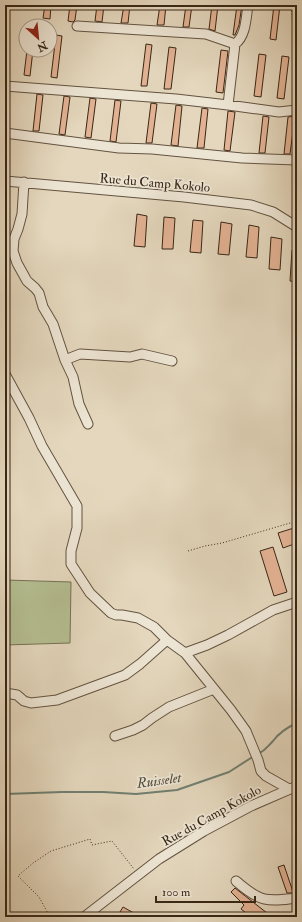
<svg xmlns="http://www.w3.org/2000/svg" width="302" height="922" viewBox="0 0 302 922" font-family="'IM FELL Double Pica',serif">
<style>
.green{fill:#b4be91;stroke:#767254}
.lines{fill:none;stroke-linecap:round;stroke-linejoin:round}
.stream{stroke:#707f71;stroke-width:2}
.building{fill:#e3b293;stroke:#382716}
.minor-casing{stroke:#635340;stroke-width:11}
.path{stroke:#382716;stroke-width:1;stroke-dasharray:1 2;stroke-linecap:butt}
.minor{stroke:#ede5d4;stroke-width:9}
.labels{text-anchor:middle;stroke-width:3.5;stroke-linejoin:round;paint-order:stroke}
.street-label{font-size:13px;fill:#382716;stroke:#ede5d4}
.water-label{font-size:14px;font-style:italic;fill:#4f4c3c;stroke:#ede5d4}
</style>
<rect width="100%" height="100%" fill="#e4d7bd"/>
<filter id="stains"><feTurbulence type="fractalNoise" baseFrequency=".005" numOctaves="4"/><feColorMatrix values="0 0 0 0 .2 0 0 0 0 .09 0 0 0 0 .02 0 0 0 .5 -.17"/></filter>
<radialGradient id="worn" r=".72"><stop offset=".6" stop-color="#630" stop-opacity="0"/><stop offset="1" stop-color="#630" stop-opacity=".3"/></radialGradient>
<!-- green -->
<path class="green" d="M5,580l66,2 -1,61 -65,2z"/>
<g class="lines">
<!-- stream -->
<path class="stream" d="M258,754c8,-4 9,-7 15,-13 6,-8 15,-14 24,-18
M5,794l57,-2h41l33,2 41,-4 52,-18 25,-16"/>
</g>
<!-- building -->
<path class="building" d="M45,5h6l-1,14 -7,-1z
M70,5h7l-2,15 -2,2 -5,-1z
M97,5h7l-2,17 -7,-1z
M124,5h6l-2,18h-7z
M160,5h6l-2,20h-7z
M186,5h6l-3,22h-6z
M212,5h6l-3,26 -6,-2z
M237,5h5l-3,20 -4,10h-2z
M274,5h6l-4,35 -6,-1z
M56,35l6,1 -5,42 -6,-1z
M146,44l6,1 -5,41h-6z
M169,47l7,1 -5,41h-7z
M27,50h6l-3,26 -6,-1z
M221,50l7,1 -5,42 -7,-1z
M259,54l7,1 -5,42 -7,-1z
M282,56l7,1 -5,42 -7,-1z
M37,94l6,1 -4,36h-6z
M64,96l6,1 -5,38 -6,-1z
M90,98l6,1 -5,39 -6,-1z
M115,100l6,1 -5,41 -6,-1z
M151,103l6,1 -5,39h-6z
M176,105l6,1 -4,40 -7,-1z
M202,108l6,1 -4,39h-7z
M228,111l7,1 -5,39 -6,-1z
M263,116l6,1 -4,36h-6z
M295,116l-5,38h-6l4,-37z
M137,214l10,2 -2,31 -11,-1z
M164,217l11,1 -2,31h-11z
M193,220l10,1 -2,32 -11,-1z
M221,222l11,2 -3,31 -11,-1z
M249,225l10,2 -2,31 -11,-1z
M271,237l11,2 -2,31 -11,-1z
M292,250h5v32l-7,-1z
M297,527v16l-14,5 -5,-15z
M273,547l14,45 -13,4 -14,-45z
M284,865l9,27 -1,1h-5l-9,-26z
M235,888l32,25 -2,4h-14l-10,-8 3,-4 -13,-13z
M123,907l18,10h-24z"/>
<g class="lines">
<!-- minor casing -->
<g class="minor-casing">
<path id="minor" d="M77,26l129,8 29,10
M5,86l171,13 52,6 51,7 18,-2
M228,105l7,-61c11,-8 11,-26 13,-39
M5,133l114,15 33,1 90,9 55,2
M5,181l179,16 67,8 22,7 24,15
M24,182l-2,32 -4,15 -4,10 -1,12 4,12 10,18 8,7 4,5 4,14 10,17 12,36 8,17 6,27 9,20
M65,360l15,-6 50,3 12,-3 30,7
M5,374l24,44 13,28 35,60v22l-6,23v13l19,29 21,20 5,2h6l16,3 16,9 13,13 18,13 46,57 15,21 12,29 3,11 5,5 23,13
M185,653l22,-8 21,-10 45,-25 24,-8
M5,693l12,2 7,6 7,2 26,-3 68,-25 15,-11 27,-24
M115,736l18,-6 10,-5 9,-7 17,-11 45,-18
M236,881c24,21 30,21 61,17
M84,917l75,-58 45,-28 47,-25 46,-20"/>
</g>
<!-- path -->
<path class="path" d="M291,5l2,21 4,20
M296,103l1,-14
M188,551l17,-5 17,-3 75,-22
M50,917l-11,-20 -21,-21 15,-13 18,-12 39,-12 2,6 20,-4 22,28"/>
<!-- minor -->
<use href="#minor" class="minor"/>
</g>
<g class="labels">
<!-- street labels -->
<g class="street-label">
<text transform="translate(155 182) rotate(5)" y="5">Rue du Camp Kokolo</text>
<text transform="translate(211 815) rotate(-29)" y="5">Rue du Camp Kokolo</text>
</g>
<!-- water labels -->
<g class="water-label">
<text transform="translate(159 780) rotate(-8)" y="5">Ruisselet</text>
</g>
</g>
<!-- margin -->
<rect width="302" height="922" fill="none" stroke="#e4d7bd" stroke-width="20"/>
<rect x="6" y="6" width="290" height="910" fill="none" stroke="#382716" stroke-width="2"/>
<rect x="10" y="10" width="282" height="902" fill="none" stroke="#382716"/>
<!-- north arrow -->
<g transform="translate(38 38) rotate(153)"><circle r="19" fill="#ede5d4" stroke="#a59988"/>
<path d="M0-3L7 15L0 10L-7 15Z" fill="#8f2418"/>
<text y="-6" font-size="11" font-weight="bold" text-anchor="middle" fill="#382716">N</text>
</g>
<!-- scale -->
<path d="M156 896v6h99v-6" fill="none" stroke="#382716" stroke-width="2"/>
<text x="162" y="896" font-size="12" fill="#382716" stroke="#ede5d4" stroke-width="3" paint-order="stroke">100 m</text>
<rect width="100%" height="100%" filter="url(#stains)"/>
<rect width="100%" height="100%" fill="url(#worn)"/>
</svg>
